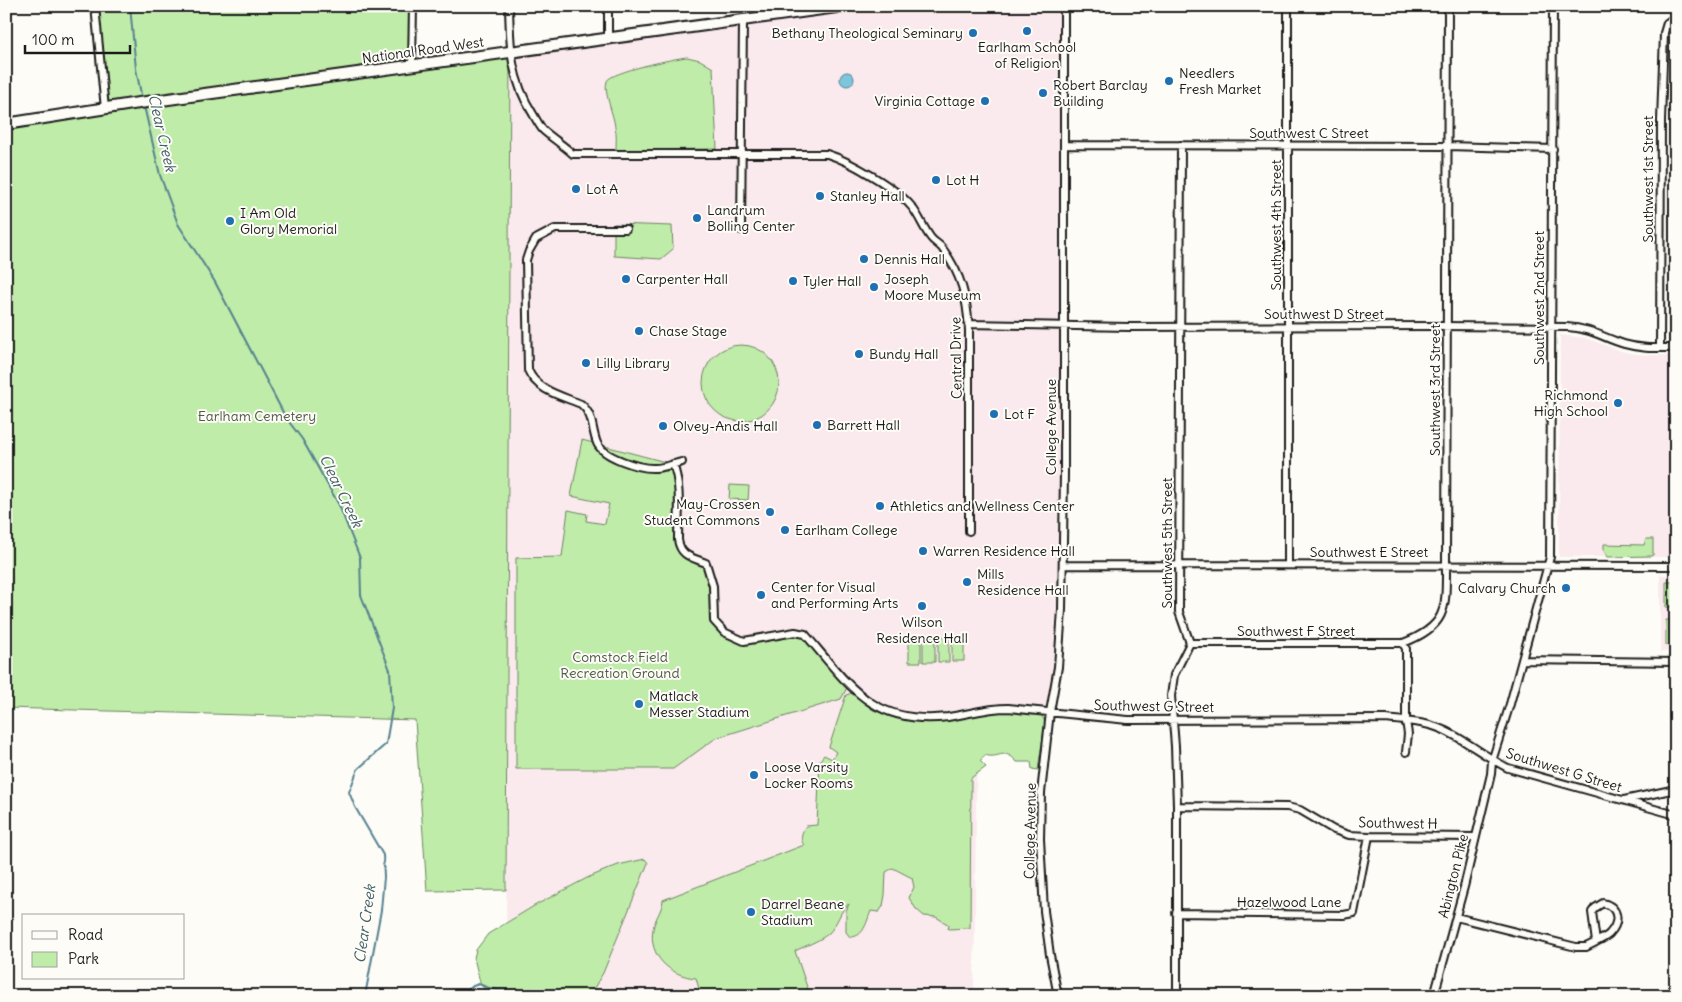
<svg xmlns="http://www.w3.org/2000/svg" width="1682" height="1002" viewBox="0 0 1682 1002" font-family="Delius,sans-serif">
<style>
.built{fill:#fae9ed}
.green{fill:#bfeca9;stroke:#6e8462}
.water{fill:#7cc5dc;stroke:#56818f}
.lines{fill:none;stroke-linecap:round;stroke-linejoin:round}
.stream{stroke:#56818f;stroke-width:2}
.minor-casing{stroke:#1c1c1c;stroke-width:10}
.primary-casing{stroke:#1c1c1c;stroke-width:14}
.minor{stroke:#fdfcf7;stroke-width:6}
.primary{stroke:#fdfcf7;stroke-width:10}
.poi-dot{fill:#1f6fb2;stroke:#fdfcf7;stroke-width:2}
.labels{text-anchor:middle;stroke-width:4;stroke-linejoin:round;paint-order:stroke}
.poi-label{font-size:14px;fill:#1c1c1c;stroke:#fdfcf7;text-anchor:start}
.street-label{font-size:14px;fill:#1c1c1c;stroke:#fdfcf7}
.park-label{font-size:14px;fill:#4d5a46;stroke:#fdfcf7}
.water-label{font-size:15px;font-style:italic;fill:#426069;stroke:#fdfcf7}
</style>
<rect width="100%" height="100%" fill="#fdfcf7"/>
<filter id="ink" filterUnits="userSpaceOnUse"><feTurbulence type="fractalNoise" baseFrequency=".02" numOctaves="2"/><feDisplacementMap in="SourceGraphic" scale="10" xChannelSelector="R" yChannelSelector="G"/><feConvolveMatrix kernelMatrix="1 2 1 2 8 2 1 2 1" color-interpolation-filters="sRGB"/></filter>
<g filter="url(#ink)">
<!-- built -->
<path class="built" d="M844,6h220l-2,604 -12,102 -73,-2 -3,286h-468l4,-945z
M1560,335l25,3 39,14 11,2 41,2v201h-117z
M1660,575h16v77h-16z"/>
<!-- green -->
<path class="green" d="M95,6h318l-1,59 98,-14 -4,839 -79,1 -12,-171 -409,-12v-584l98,-15z
M687,57l13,3 13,8 4,81 -101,1c0,-8 1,-16 -1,-23 -1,-12 -12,-35 -8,-46 3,-9 69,-23 80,-24z
M614,224l58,2 1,23 -12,10 -47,-3z
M703 383a38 38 0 1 1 76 0a38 38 0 1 1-76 0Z
M582,440l91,24 4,10 2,73 27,16 7,23 1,35 10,11 20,9 27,-5 34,-2 44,50 -8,15 -125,39 -43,31h-157v-211l46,-1 6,-47 19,4 -1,7 19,3 4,-20 -38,-8z
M730,485l19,1 -1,14 -19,-1z
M1646,539h7v16l-2,1 -43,1 -4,-6v-7l40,1z
M1666,582h10v25h-10z
M1666,620h10v25h-10z
M921,636v26h-12v-25z
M923,636h12v26h-12z
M949,636v26h-11v-25z
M952,636h12v25h-12z
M852,693l21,17 33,10h40l38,-8h27l25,2 6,2 3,6 -7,48 -6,-1 -1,-7h-14c-14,-16 -17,-2 -32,-7l-5,6 6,6 -15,11 -1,150 -22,1 1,-4 -13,-8 -12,-1 -8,-7 -7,-11 5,-11 -2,-9 -19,-10 -7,4 -1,23 -2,11 -4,6 -8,-1c-5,12 -7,26 -21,26l-4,-5v-21l3,-7c-8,4 -12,22 -21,30 -9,7 -23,12 -33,17l14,42 -6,3h-102l-5,-18c-26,-2 -48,-22 -43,-49 2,-11 9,-18 10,-29l141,-55c-5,-7 -2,-13 2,-19l11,-1 3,-65 4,-5 8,4 4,-7 -7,-5 17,-52z
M645,859l3,4 -45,110 -9,15 -9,8h-97l-8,-14 -6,-24 2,-8 12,-16 46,-28 53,-28 31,-13z"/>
<!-- water -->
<path class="water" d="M840 79a7 7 0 1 1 14 0a7 7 0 1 1-14 0Z"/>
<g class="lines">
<!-- stream -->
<path class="stream" d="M130,6l6,63 6,30
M144,106l16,69 18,49 37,58 71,136 16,21 37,66 21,53 1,37 29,75 2,38 -6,36 -28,25 -9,23 6,15 28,48 1,22 -3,33 -16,86
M467,991l6,-5 6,-2c18,9 35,8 54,5"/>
<!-- minor casing -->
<g class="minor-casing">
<path id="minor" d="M95,6l10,103
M509,6c1,40 1,72 24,108 3,5 6,11 10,16 9,8 20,15 30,24h254c23,7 69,34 84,52 8,9 12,22 20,32 3,4 8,6 11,10 20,27 25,50 27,82v201
M608,39v-33
M412,65l1,-59
M1064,145l384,1 105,3
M626,229h-71l-19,10 -7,12 -3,9 2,110c9,21 34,26 53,34 13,11 10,24 16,39 6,14 43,26 58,25 9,0 18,-4 27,-6
M741,230l2,-209
M968,324l161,3 311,-1 127,1c23,1 37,11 57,17 17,5 34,4 52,4
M1660,348l1,-227 3,-88 3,-10 9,-7
M673,464c9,23 5,51 5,76 3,17 14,17 28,23l7,23 1,35 10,11 20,9 51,-9 10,2c44,51 67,92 143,83 20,-3 39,-9 60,-9l120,12 258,-1c15,2 32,2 47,7 26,8 50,30 75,42l168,47
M1288,564v-558
M1063,565l613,1
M1190,643h213c45,-17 43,-35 43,-78l2,-559
M1403,643l3,6v72l2,13 -2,18
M1522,660l154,2
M1624,800l52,-11
M1177,806l110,1 13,3 34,20 15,5 20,1 106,1
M1603,903c16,4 17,19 7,30 -3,4 -9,6 -14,9l-4,-30 3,-4z
M1176,913l168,2 10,-2 15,-77
M1456,917l120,30h10l10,-5
M1058,996l-8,-41 -6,-44 -4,-72 1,-46 9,-81 8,-45 4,-57 2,-136v-468
M1177,996v-190l-2,-60 -4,-50 3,-21 16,-32 -11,-31 2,-467
M1434,996l30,-109 27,-113 1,-13 18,-57 40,-147 3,-551"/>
</g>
<!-- primary casing -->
<g class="primary-casing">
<path id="primary" d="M6,124l126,-20 712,-98"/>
</g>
<!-- minor -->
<use href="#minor" class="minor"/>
<!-- primary -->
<use href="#primary" class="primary"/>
</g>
</g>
<!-- markers -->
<g class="poi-dot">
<circle cx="1027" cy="31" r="5"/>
<circle cx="973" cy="33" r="5"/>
<circle cx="1169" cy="81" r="5"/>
<circle cx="1043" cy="93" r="5"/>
<circle cx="985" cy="101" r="5"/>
<circle cx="936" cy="180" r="5"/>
<circle cx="576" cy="189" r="5"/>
<circle cx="820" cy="196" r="5"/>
<circle cx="697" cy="218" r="5"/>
<circle cx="230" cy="221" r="5"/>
<circle cx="864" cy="259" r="5"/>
<circle cx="626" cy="279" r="5"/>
<circle cx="793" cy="281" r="5"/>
<circle cx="874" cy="287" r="5"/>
<circle cx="639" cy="331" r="5"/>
<circle cx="859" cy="354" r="5"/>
<circle cx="586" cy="363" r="5"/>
<circle cx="1618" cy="403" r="5"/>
<circle cx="994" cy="414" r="5"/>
<circle cx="817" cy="425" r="5"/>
<circle cx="663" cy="426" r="5"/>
<circle cx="880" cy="506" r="5"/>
<circle cx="770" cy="512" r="5"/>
<circle cx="785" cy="530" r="5"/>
<circle cx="923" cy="551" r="5"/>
<circle cx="967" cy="582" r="5"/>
<circle cx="1566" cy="588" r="5"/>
<circle cx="761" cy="595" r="5"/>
<circle cx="922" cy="606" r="5"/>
<circle cx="639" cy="704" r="5"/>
<circle cx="754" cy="775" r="5"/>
<circle cx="751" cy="912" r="5"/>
</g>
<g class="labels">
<!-- poi labels -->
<g class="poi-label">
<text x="963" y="38" text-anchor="end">Bethany Theological Seminary</text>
<text x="1027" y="52" text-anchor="middle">Earlham School<tspan x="1027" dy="16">of Religion</tspan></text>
<text x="1179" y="78">Needlers<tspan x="1179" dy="16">Fresh Market</tspan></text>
<text x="1053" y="90">Robert Barclay<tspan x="1053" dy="16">Building</tspan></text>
<text x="975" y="106" text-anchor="end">Virginia Cottage</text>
<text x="946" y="185">Lot H</text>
<text x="586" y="194">Lot A</text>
<text x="830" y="201">Stanley Hall</text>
<text x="707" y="215">Landrum<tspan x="707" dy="16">Bolling Center</tspan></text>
<text x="240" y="218">I Am Old<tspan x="240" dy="16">Glory Memorial</tspan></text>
<text x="874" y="264">Dennis Hall</text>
<text x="636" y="284">Carpenter Hall</text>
<text x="884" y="284">Joseph<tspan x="884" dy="16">Moore Museum</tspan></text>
<text x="803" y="286">Tyler Hall</text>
<text x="649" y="336">Chase Stage</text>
<text x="869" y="359">Bundy Hall</text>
<text x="596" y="368">Lilly Library</text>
<text x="1608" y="400" text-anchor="end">Richmond<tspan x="1608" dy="16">High School</tspan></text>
<text x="1004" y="419">Lot F</text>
<text x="827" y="430">Barrett Hall</text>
<text x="673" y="431">Olvey-Andis Hall</text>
<text x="760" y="509" text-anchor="end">May-Crossen<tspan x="760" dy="16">Student Commons</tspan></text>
<text x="890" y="511">Athletics and Wellness Center</text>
<text x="795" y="535">Earlham College</text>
<text x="933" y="556">Warren Residence Hall</text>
<text x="977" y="579">Mills<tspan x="977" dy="16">Residence Hall</tspan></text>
<text x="771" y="592">Center for Visual<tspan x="771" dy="16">and Performing Arts</tspan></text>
<text x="1556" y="593" text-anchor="end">Calvary Church</text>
<text x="922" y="627" text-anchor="middle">Wilson<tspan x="922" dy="16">Residence Hall</tspan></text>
<text x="649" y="701">Matlack<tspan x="649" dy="16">Messer Stadium</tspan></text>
<text x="764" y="772">Loose Varsity<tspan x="764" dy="16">Locker Rooms</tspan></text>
<text x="761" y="909">Darrel Beane<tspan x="761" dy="16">Stadium</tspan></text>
</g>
<!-- street labels -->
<g class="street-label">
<text transform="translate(423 50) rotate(-8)" y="5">National Road West</text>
<text x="1309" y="138">Southwest C Street</text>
<text transform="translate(1648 179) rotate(-90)" y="5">Southwest 1st Street</text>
<text transform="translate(1276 225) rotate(-90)" y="5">Southwest 4th Street</text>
<text transform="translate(1539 298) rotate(-90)" y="5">Southwest 2nd Street</text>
<text x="1324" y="319">Southwest D Street</text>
<text transform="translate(956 358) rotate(-91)" y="5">Central Drive</text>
<text transform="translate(1435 390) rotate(-90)" y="5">Southwest 3rd Street</text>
<text transform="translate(1051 427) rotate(-90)" y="5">College Avenue</text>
<text transform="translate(1167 543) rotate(-90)" y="5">Southwest 5th Street</text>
<text x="1369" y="557">Southwest E Street</text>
<text x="1296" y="636">Southwest F Street</text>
<text transform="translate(1154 706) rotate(1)" y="5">Southwest G Street</text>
<text transform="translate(1564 770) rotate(17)" y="5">Southwest G Street</text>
<text transform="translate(1398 823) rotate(1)" y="5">Southwest H</text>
<text transform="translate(1030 831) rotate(-89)" y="5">College Avenue</text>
<text transform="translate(1453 876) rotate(-76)" y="5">Abington Pike</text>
<text x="1289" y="907">Hazelwood Lane</text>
</g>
<!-- park labels -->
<g class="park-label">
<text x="257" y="421">Earlham Cemetery</text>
<text x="620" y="662">Comstock Field<tspan x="620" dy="16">Recreation Ground</tspan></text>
</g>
<!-- water labels -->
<g class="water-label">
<text transform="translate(162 133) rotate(77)" y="5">Clear Creek</text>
<text transform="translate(341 491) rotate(64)" y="5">Clear Creek</text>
<text transform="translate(365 924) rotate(-82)" y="5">Clear Creek</text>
</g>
</g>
<!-- margin -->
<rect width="1682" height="1002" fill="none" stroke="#fdfcf7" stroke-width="25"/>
<rect x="12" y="12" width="1657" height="977" fill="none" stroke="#1c1c1c" stroke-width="2" filter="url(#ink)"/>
<!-- legend -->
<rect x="22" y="914" width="162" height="65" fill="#fdfcf7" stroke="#a3a29f"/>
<rect x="32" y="931" width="25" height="8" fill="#fdfcf7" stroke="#a3a29f"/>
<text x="68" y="940" font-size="15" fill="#1c1c1c">Road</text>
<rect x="32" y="952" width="25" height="15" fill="#bfeca9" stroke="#a3a29f"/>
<text x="68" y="964" font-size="15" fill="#1c1c1c">Park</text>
<!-- scale -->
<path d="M25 45v8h105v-8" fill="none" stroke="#1c1c1c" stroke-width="2.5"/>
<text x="32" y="45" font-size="15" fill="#1c1c1c" stroke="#fdfcf7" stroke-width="4" paint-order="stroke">100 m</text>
</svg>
